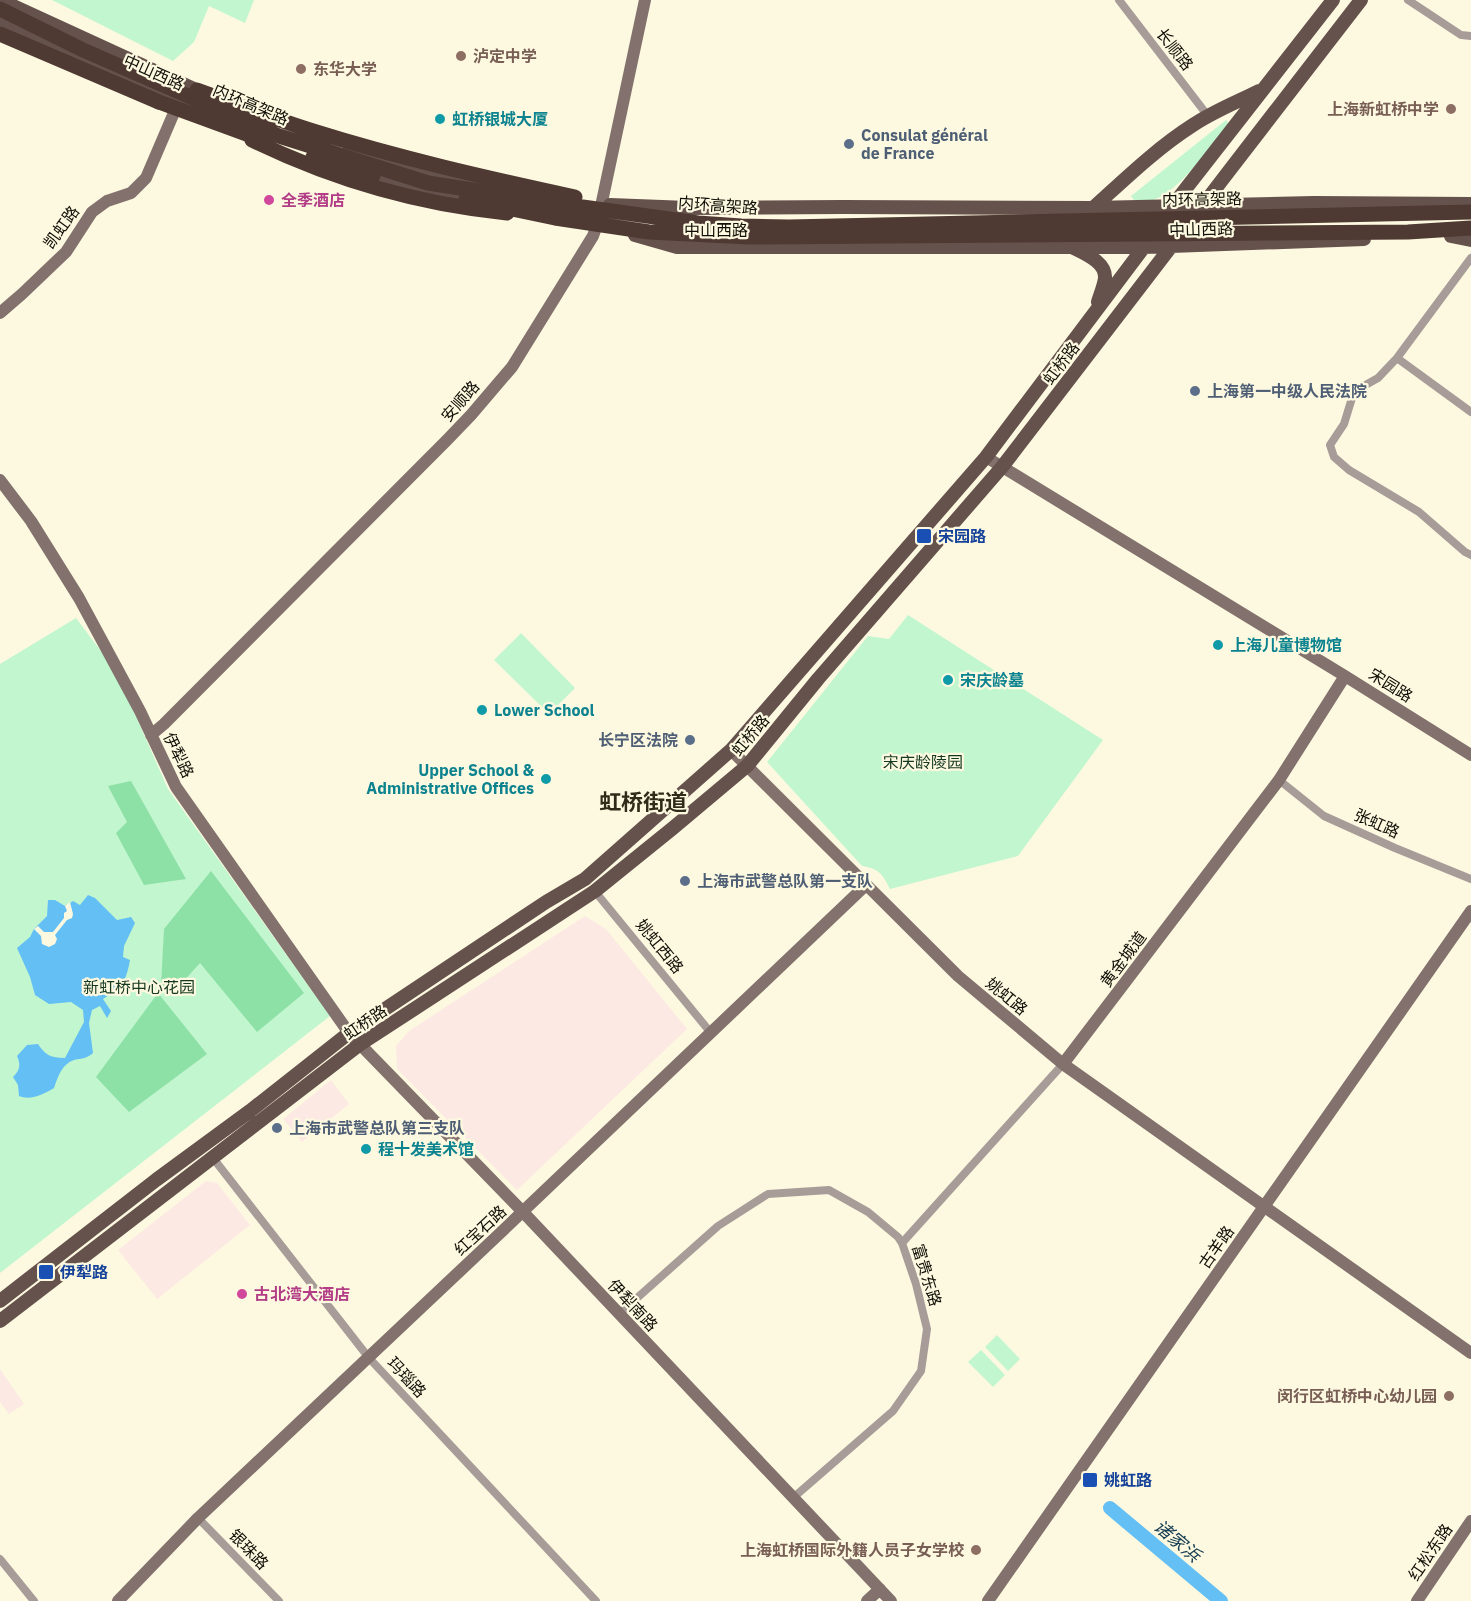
<svg xmlns="http://www.w3.org/2000/svg" width="1471" height="1601" viewBox="0 0 1471 1601" font-family="'IBM Plex Sans','Noto Sans SC',sans-serif">
<style>
.commercial{fill:#fde9e3}
.green{fill:#c2f6cf}
.forest{fill:#8de0a6}
.water{fill:#64bff4}
.pier{fill:#fdf9e0}
.lines{fill:none;stroke-linecap:round;stroke-linejoin:round}
.river{stroke:#64bff4;stroke-width:14}
.street{stroke:#a89c99;stroke-width:8}
.secondary{stroke:#82716c;stroke-width:12}
.primary{stroke:#66524d;stroke-width:14}
.highway{stroke:#4f3933;stroke-width:15}
.highway-bridge{stroke:#4f3933;stroke-width:15}
.education-dot{fill:#8d6e63;stroke:#fdf9e0;stroke-width:2}
.culture-dot{fill:#0f9aa8;stroke:#fdf9e0;stroke-width:2}
.service-dot{fill:#5c6f8a;stroke:#fdf9e0;stroke-width:2}
.hotel-dot{fill:#d1479c;stroke:#fdf9e0;stroke-width:2}
.transit-dot{fill:#1a4fb4;stroke:#fdf9e0;stroke-width:2}
.labels{text-anchor:middle;stroke-width:4.5;stroke-linejoin:round;paint-order:stroke}
.street-label{font-size:16px;fill:#100e06;stroke:#fdf9e0}
.education-label{font-size:16px;font-weight:bold;fill:#785e54;stroke:#fdf9e0;text-anchor:end}
.culture-label{font-size:16px;font-weight:bold;fill:#0d838f;stroke:#fdf9e0;text-anchor:start}
.service-label{font-size:16px;font-weight:bold;fill:#4e5e75;stroke:#fdf9e0;text-anchor:start}
.hotel-label{font-size:16px;font-weight:bold;fill:#b23c85;stroke:#fdf9e0;text-anchor:start}
.transit-label{font-size:16px;font-weight:bold;fill:#164399;stroke:#fdf9e0;text-anchor:start}
.park-label{font-size:16px;fill:#153821;stroke:#fdf9e0}
.water-label{font-size:18px;font-style:italic;fill:#153d52;stroke:#fdf9e0}
.district-label{font-size:22px;font-weight:bold;fill:#2f2b18;stroke:#fdf9e0}
</style>
<rect width="100%" height="100%" fill="#fdf9e0"/>
<!-- commercial -->
<path class="commercial" d="M585,916l21,13 81,100 -170,161 -120,-121 -1,-23 13,-15z
M331,1080l18,24 -47,38 -19,-23z
M206,1181l11,2 33,42 -93,74 -39,-49z
M0,1369l24,35 -15,10 -9,-12z"/>
<!-- green -->
<path class="green" d="M52,0h202l-9,23 -36,-17 -15,36 -21,19z
M1226,120l3,4c-19,23 -49,67 -76,76 -6,2 -13,0 -19,0l-3,-4z
M908,615l195,125 -85,116 -128,33c-8,-16 -11,-20 -28,-23l-95,-104 101,-126 21,3z
M76,618l40,53 52,118 162,227 -330,257v-609z
M521,633l54,55 -26,26 -55,-54z
M997,1335l23,24 -12,12 -23,-24z
M981,1350l24,25 -12,12 -25,-25z"/>
<!-- forest -->
<path class="forest" d="M131,781l55,98 -42,6 -28,-52 11,-11 -19,-36z
M211,871l93,122 -47,39 -57,-69 -28,31 -11,-8 3,-57z
M158,993l49,61 -78,58 -33,-35z"/>
<!-- water -->
<path class="water" d="M88,895l7,3 22,22 14,-3 4,6 -11,23 -1,11 7,3c-4,22 -8,27 -27,39l8,12 -4,7 -7,-12 -8,4 -3,13 4,30c-7,6 -10,5 -19,7 -12,4 -16,16 -20,28 -10,6 -23,13 -35,8l-1,-11 -5,-8c7,-7 8,-12 4,-21l10,-11 11,-1c7,11 13,14 27,14l19,-36 -1,-12 -12,-8 -22,2 -14,-9 -5,-18 -13,-29 13,-11 4,-8 13,-13 1,-16h7l10,6 8,-5 7,4z"/>
<!-- pier -->
<path class="pier" d="M70,902l3,12 -1,4 -5,2 -12,15 2,4 -2,5 -6,3 -7,-3 -1,-8 -7,-7 4,-3 6,6h9l11,-14v-5l3,-2 -2,-5z"/>
<g class="lines">
<!-- river -->
<path class="river" d="M1110,1508l111,93"/>
<!-- street -->
<path class="street" d="M1119,0l89,116
M1408,0l53,35 10,1
M1471,258l-74,100 -19,20 -16,9 -10,11 -8,26 -14,21 4,12 15,13 70,42 46,40 6,3
M1397,358l74,54
M1279,780l45,36 71,32 76,31
M593,889l118,144
M213,1158l156,200 227,243
M902,1243l161,-179
M619,1314l99,-88 50,-32 61,-4 39,22 30,25 4,6 14,41 11,45 -6,42 -28,40 -99,86
M198,1518l81,83
M0,1559l34,42"/>
<!-- secondary -->
<path class="secondary" d="M0,313l22,-19 44,-42 26,-40 15,-11 24,-8 15,-15 33,-77
M986,457l359,219 126,79
M0,480l31,41 48,77 61,113 36,76 173,246 174,179 368,389
M151,735l13,-11 283,-284 24,-25 41,-48 81,-131 4,-11 48,-225
M731,750l227,226 105,88 408,289
M1063,1064l216,-284 66,-104
M118,1601l80,-83 298,-281 370,-352
M867,1601l13,-12
M988,1601l483,-690
M1417,1601l54,-80"/>
<!-- primary -->
<path class="primary" d="M0,0l205,94
M0,19l191,88
M349,151l87,23 48,10
M363,173l112,29
M610,205l78,3 155,-1 250,1 221,-5 157,1
M1093,208c32,-29 64,-60 100,-83 21,-14 44,-23 66,-34
M635,235l42,12h467l220,-8
M1451,236l20,4
M1074,248c11,6 32,14 31,30 -1,8 -5,17 -7,24
M0,1301l156,-121 94,-69 99,-78 197,-131 39,-23 146,-129 255,-293 158,-210 29,-42 160,-205
M0,1321l359,-276 236,-154 78,-63 74,-62 71,-87 184,-212 227,-296 132,-171"/>
<!-- highway -->
<path class="highway" d="M0,34l159,68
M252,140c82,40 164,64 255,73"/>
<!-- highway-bridge -->
<path class="highway-bridge" d="M0,9l83,41 196,86 149,47 140,22 130,18 43,3 48,1 682,-15
M197,90c39,14 77,29 116,41 86,27 174,47 262,66
M159,102l109,40
M313,157l60,19
M466,199l89,19 94,14 100,5 659,-5 63,-4"/>
</g>
<!-- markers -->
<g class="education-dot">
<circle cx="461" cy="56" r="6"/>
<circle cx="301" cy="69" r="6"/>
<circle cx="1451" cy="109" r="6"/>
<circle cx="1449" cy="1396" r="6"/>
<circle cx="976" cy="1550" r="6"/>
</g>
<g class="culture-dot">
<circle cx="440" cy="119" r="6"/>
<circle cx="1218" cy="645" r="6"/>
<circle cx="948" cy="680" r="6"/>
<circle cx="482" cy="710" r="6"/>
<circle cx="546" cy="779" r="6"/>
<circle cx="366" cy="1149" r="6"/>
</g>
<g class="service-dot">
<circle cx="849" cy="144" r="6"/>
<circle cx="1195" cy="391" r="6"/>
<circle cx="690" cy="740" r="6"/>
<circle cx="685" cy="881" r="6"/>
<circle cx="277" cy="1128" r="6"/>
</g>
<g class="hotel-dot">
<circle cx="269" cy="200" r="6"/>
<circle cx="242" cy="1294" r="6"/>
</g>
<g class="transit-dot">
<rect x="916" y="528" width="16" height="16" rx="3"/>
<rect x="38" y="1264" width="16" height="16" rx="3"/>
<rect x="1082" y="1472" width="16" height="16" rx="3"/>
</g>
<g class="labels">
<!-- street labels -->
<g class="street-label">
<text transform="translate(1175 49) rotate(52)" y="6">长顺路</text>
<text transform="translate(154 72) rotate(24)" y="6">中山西路</text>
<text transform="translate(251 104) rotate(23)" y="6">内环高架路</text>
<text transform="translate(1202 199) rotate(-1)" y="6">内环高架路</text>
<text transform="translate(718 205) rotate(4)" y="6">内环高架路</text>
<text transform="translate(61 227) rotate(-54)" y="6">凯虹路</text>
<text transform="translate(1201 229) rotate(-2)" y="6">中山西路</text>
<text x="716" y="236">中山西路</text>
<text transform="translate(1061 363) rotate(-53)" y="6">虹桥路</text>
<text transform="translate(460 401) rotate(-49)" y="6">安顺路</text>
<text transform="translate(1391 685) rotate(32)" y="6">宋园路</text>
<text transform="translate(750 735) rotate(-50)" y="6">虹桥路</text>
<text transform="translate(179 755) rotate(64)" y="6">伊犁路</text>
<text transform="translate(1377 823) rotate(24)" y="6">张虹路</text>
<text transform="translate(660 946) rotate(51)" y="6">姚虹西路</text>
<text transform="translate(1123 959) rotate(-53)" y="6">黄金城道</text>
<text transform="translate(1007 996) rotate(40)" y="6">姚虹路</text>
<text transform="translate(365 1022) rotate(-34)" y="6">虹桥路</text>
<text transform="translate(480 1230) rotate(-43)" y="6">红宝石路</text>
<text transform="translate(1216 1247) rotate(-55)" y="6">古羊路</text>
<text transform="translate(927 1275) rotate(73)" y="6">富贵东路</text>
<text transform="translate(633 1305) rotate(47)" y="6">伊犁南路</text>
<text transform="translate(407 1377) rotate(47)" y="6">玛瑙路</text>
<text transform="translate(249 1549) rotate(46)" y="6">银珠路</text>
<text transform="translate(1430 1552) rotate(-56)" y="6">红松东路</text>
</g>
<!-- education labels -->
<g class="education-label">
<text x="473" y="62" text-anchor="start">泸定中学</text>
<text x="313" y="75" text-anchor="start">东华大学</text>
<text x="1439" y="115">上海新虹桥中学</text>
<text x="1437" y="1402">闵行区虹桥中心幼儿园</text>
<text x="964" y="1556">上海虹桥国际外籍人员子女学校</text>
</g>
<!-- culture labels -->
<g class="culture-label">
<text x="452" y="125">虹桥银城大厦</text>
<text x="1230" y="651">上海儿童博物馆</text>
<text x="960" y="686">宋庆龄墓</text>
<text x="494" y="716">Lower School</text>
<text x="534" y="776" text-anchor="end">Upper School &amp;<tspan x="534" dy="18">Administrative Offices</tspan></text>
<text x="378" y="1155">程十发美术馆</text>
</g>
<!-- service labels -->
<g class="service-label">
<text x="861" y="141">Consulat général<tspan x="861" dy="18">de France</tspan></text>
<text x="1207" y="397">上海第一中级人民法院</text>
<text x="678" y="746" text-anchor="end">长宁区法院</text>
<text x="697" y="887">上海市武警总队第一支队</text>
<text x="289" y="1134">上海市武警总队第三支队</text>
</g>
<!-- hotel labels -->
<g class="hotel-label">
<text x="281" y="206">全季酒店</text>
<text x="254" y="1300">古北湾大酒店</text>
</g>
<!-- transit labels -->
<g class="transit-label">
<text x="938" y="542">宋园路</text>
<text x="60" y="1278">伊犁路</text>
<text x="1104" y="1486">姚虹路</text>
</g>
<!-- park labels -->
<g class="park-label">
<text x="923" y="768">宋庆龄陵园</text>
<text x="139" y="993">新虹桥中心花园</text>
</g>
<!-- water labels -->
<g class="water-label">
<text transform="translate(1177 1541) rotate(40)" y="6">诸家浜</text>
</g>
<!-- district labels -->
<g class="district-label">
<text x="643" y="810">虹桥街道</text>
</g>
</g>
</svg>
